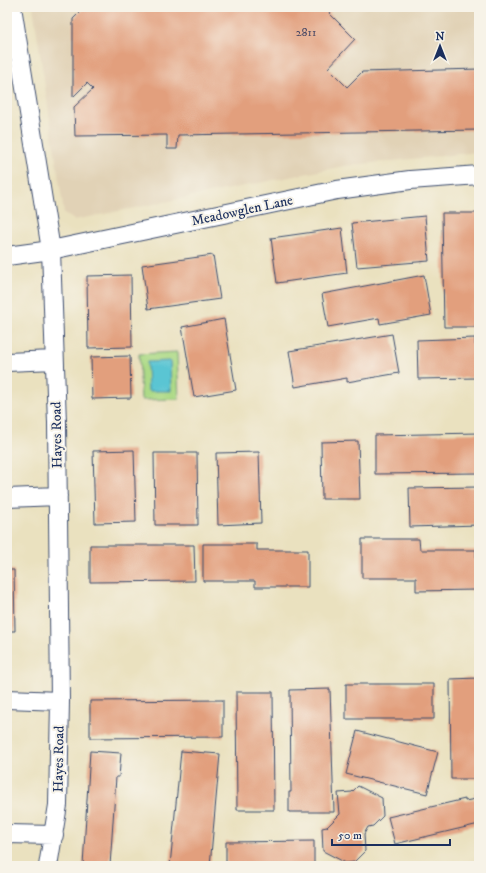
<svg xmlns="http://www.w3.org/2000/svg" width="486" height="873" viewBox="0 0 486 873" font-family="'IM FELL DW Pica',serif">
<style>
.built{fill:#e1d2b6}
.green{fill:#adda87;stroke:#648472}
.water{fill:#5ac5d3;stroke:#3a7a98}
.building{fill:#e29f7d}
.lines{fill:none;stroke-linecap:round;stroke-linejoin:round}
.minor-casing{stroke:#3a4a6d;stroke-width:20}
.minor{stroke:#fff;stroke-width:18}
.labels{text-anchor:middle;stroke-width:4;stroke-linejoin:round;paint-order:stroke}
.number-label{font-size:12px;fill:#4d4b66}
.street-label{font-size:14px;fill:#1b2f5e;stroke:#f7f3e8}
</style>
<rect width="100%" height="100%" fill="#f7f3e8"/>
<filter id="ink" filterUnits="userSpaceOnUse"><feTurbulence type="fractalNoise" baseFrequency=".025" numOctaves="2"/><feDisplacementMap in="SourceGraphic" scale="8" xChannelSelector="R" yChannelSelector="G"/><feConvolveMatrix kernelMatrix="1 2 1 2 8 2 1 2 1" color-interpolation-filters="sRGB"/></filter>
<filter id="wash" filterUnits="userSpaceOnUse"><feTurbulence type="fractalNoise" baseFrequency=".012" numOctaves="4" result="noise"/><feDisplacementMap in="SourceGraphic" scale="16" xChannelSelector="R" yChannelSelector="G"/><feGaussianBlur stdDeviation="0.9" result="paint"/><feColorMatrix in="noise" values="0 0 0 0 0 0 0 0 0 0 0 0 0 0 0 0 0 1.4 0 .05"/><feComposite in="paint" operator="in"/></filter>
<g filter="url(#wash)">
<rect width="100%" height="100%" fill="#eae1bf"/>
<!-- built -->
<path class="built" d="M33,7h446v145l-135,14 -270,54 -10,-7z"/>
<!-- green -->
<path class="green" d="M177,352l2,47 -38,1 -2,-46z"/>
<!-- water -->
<path class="water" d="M170,361l1,30h-23l-1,-29z"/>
<g id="blocks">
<!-- building -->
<path class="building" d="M85,7h249l-5,6 26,26 -27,29 19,19 15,-15 117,-3v61l-301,5 -1,14h-10v-14l-92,1 -1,-29 19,-18 -6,-6 -14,14v-78z
M442,213h37v114h-35z
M425,216l4,45 -72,6 -5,-44z
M342,228l5,45 -70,10 -6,-45z
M213,255l7,44 -72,10 -6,-44z
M131,275l1,72 -44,1 -1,-72z
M424,275l7,40 -51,9 -1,-6 -51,9 -6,-33z
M224,319l12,71 -42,7 -12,-70z
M392,334l7,39 -52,9v-4l-52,9 -6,-36z
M475,338v7h4v22h-3v11l-58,1 -1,-39z
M130,356l1,42 -39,1 -1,-42z
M479,433v40l-104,1v-39z
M358,441l2,58h-38l-1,-57z
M134,450l2,72 -41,1 -2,-72z
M259,452l2,71 -43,2 -2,-72z
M154,453h43l1,72h-43z
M479,487v38l-69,2 -1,-39z
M362,539h57l1,11h56v40l-60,1v-13h-54z
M203,544h54v6h51v37h-53v-6h-52z
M90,545h104l1,36 -105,1z
M7,570h7l1,61h-8z
M479,678v101h-28l-1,-100z
M346,684h88v35h-88z
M330,689l4,123h-45v-20h2l-1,-102z
M236,692h37l1,118h-37z
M223,700v37l-133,1v-37z
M357,731l81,21 -11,42 -81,-20z
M90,751l31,2 -2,24h-3l-6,89 -27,-1z
M181,751l39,3 -10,112h-40z
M358,786l24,12 1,18 -10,10 -5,1 -4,7 1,17 -11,11 -8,1 -23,-12 -1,-23 5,-1 13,-13 -2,-21 14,-1z
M479,792v32l-84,20 -7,-27 77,-18v2l11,-2 -2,-6z
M314,841v25h-88v-24z"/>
</g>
</g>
<g filter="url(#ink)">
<use href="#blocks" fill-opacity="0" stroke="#3a4a6d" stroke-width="1"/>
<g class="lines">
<!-- minor casing -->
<g class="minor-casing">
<path id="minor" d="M12,7l39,243 6,173 3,278 -2,104 -10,61
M7,256l44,-6 286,-60 73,-10 69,-5
M7,362l47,-2
M7,498l51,-2
M7,699l53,2
M7,834l47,1"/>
</g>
<!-- minor -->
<use href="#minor" class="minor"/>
</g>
</g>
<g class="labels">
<!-- number labels -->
<g class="number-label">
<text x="306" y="36">2811</text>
</g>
<!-- street labels -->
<g class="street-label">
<text transform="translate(242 210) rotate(-12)" y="5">Meadowglen Lane</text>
<text transform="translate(56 435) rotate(-91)" y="5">Hayes Road</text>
<text transform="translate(58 759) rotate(-89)" y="5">Hayes Road</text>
</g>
</g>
<!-- margin -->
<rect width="486" height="873" fill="none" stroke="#f7f3e8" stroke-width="24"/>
<!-- north arrow -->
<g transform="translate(440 46)" stroke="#f7f3e8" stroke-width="3" paint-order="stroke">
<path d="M0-3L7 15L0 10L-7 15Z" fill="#1b2f5e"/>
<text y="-6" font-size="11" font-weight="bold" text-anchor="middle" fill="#1b2f5e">N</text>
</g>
<!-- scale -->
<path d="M332 839v6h118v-6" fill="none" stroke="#1b2f5e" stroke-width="2"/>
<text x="338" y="839" font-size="12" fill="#1b2f5e" stroke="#f7f3e8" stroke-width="3" paint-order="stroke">50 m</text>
</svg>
